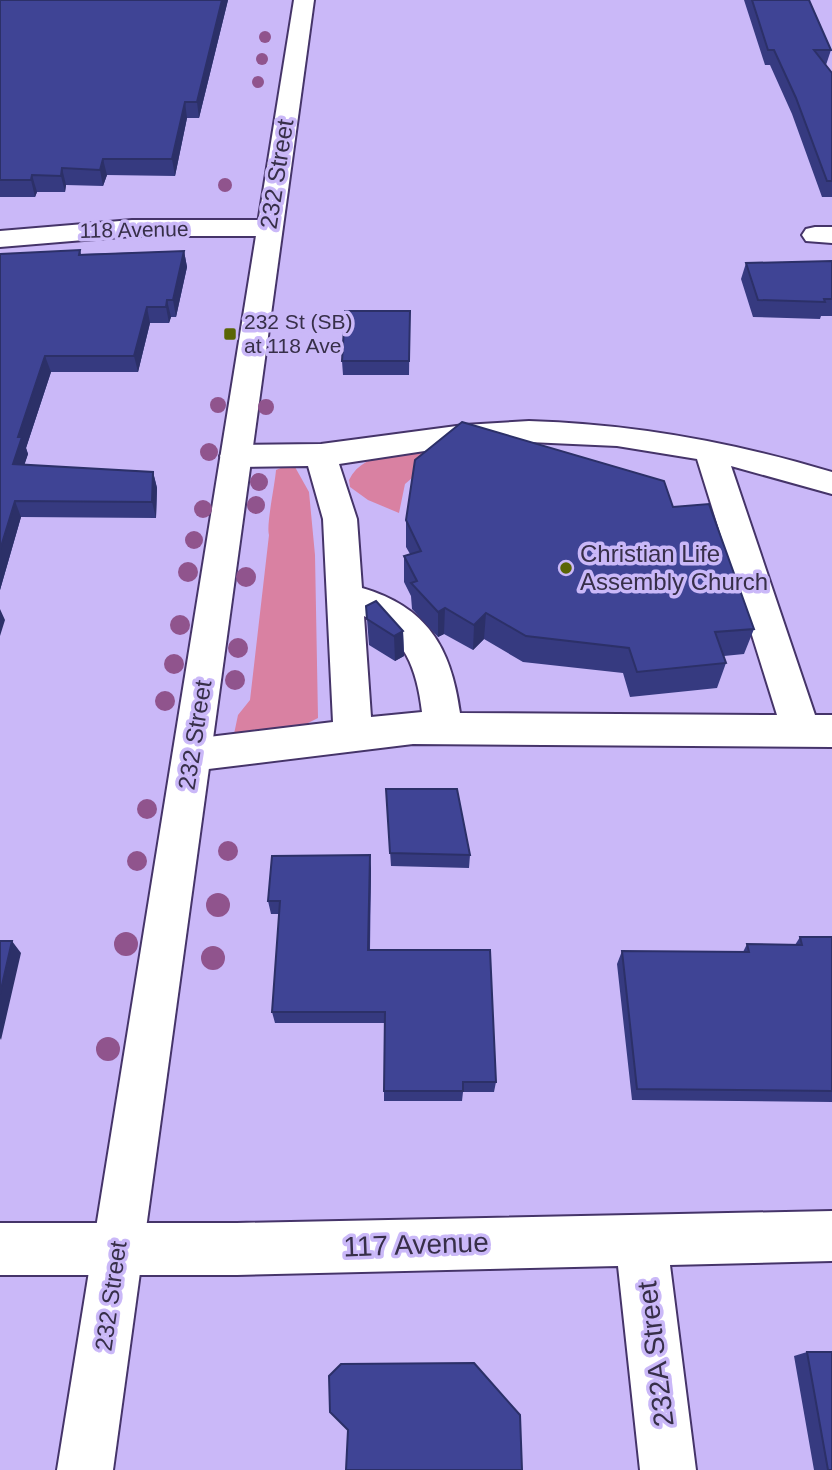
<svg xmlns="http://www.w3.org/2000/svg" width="832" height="1470" viewBox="0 0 832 1470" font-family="Arial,sans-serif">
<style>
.green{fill:#d981a2}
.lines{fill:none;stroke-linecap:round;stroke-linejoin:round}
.minor-casing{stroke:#453469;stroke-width:4}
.major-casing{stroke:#453469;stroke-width:4}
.minor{fill:#fff;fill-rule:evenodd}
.major{fill:#fff;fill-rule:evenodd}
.tree{fill:#90548d}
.wall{fill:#363a80}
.shaded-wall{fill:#2c3068}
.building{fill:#3f4495;stroke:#2c3068;stroke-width:2}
.poi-dot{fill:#5a6506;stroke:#cab8f8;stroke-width:2.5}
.labels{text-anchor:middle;stroke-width:7;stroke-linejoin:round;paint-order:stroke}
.far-street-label{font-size:21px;fill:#372f49;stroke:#cab8f8}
.far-poi-label{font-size:21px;fill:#372f49;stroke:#cab8f8;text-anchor:start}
.street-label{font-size:24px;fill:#372f49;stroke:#cab8f8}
.poi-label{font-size:24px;fill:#372f49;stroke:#cab8f8;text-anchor:start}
.near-street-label{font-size:28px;fill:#372f49;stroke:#cab8f8}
</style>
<rect width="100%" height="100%" fill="#cab8f8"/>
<!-- green -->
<path class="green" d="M447,448l-42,36 -6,29 -31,-13 -18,-13 -1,-7c15,-32 67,-29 98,-32z
M283,467h12l14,25 6,63 3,163 -16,8 -68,8 4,-19 12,-15 19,-165c-3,-10 6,-50 7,-65z"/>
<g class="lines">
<!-- minor casing -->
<g class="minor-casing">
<path id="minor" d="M132,220h137l9,2 4,6 -4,6 -9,2h-137l-132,11v-16z
M815,227h17v16l-26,-2 -4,-6 4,-6z
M529,421c104,3 203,21 303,51v22l-101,-28 84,249h17v32l-419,-3 -221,27 -14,-5 -5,-11 5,-11 14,-5 141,-17 -10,-203 -15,-53 -72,1 -11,-3 -5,-8 5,-8 11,-3 85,-1 143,-19zM529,442l88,4 80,13 80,256 -317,-2c-9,-66 -33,-106 -98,-125l-5,-69 -18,-55 125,-19zM364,616c41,20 53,53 58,96l-51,5z
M832,1211v50l-162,4 26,205h-56l-22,-204 -381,9h-237v-52h237z"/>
</g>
<!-- major casing -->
<g class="major-casing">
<path id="major" d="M294,0h20l-201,1470h-56z"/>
</g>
<!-- minor -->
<use href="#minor" class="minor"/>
<!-- major -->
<use href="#major" class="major"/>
</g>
<!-- trees -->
<g class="tree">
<circle cx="265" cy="37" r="6"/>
<circle cx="262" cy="59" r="6"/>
<circle cx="258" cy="82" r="6"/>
<circle cx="225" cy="185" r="7"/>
<circle cx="218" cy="405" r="8"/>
<circle cx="266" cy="407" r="8"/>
<circle cx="209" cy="452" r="9"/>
<circle cx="259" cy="482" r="9"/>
<circle cx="256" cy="505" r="9"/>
<circle cx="203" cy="509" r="9"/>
<circle cx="194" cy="540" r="9"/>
<circle cx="188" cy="572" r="10"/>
<circle cx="246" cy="577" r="10"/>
<circle cx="180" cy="625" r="10"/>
<circle cx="238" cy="648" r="10"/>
<circle cx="174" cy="664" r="10"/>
<circle cx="235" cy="680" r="10"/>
<circle cx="165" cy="701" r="10"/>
<circle cx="147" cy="809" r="10"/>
<circle cx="228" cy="851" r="10"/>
<circle cx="137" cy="861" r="10"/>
<circle cx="218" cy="905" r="12"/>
<circle cx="126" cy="944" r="12"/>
<circle cx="213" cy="958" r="12"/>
<circle cx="108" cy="1049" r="12"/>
</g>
<!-- wall -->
<path class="wall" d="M0,0h228l-29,118h-12l-12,58 -68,-1 -4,11 -37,-1 -1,7h-28l-2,5h-35z
M744,0h65l22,50 -5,15 6,8v124h-10l-30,-83 -22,-49h-5z
M80,250l1,4 103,-3 3,16 -11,50h-5l-2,6h-19l-12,49h-87l-25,76 2,6 -4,11 129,7 4,16 -1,30 -135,-1 -21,73v-336z
M832,261v55h-11l-1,3 -67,-2 -12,-38 5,-16z
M410,311l-1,64h-66l-1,-14z
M673,507l81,122 -10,25 -20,2 2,7 -9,25 -87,9 -7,-24 -100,-11 -39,-23 -11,11 -29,-16 -6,3 -26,-28 -1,-13 -7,-14v-26l6,-2 -4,-7v-27z
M366,606l37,25 1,25 -9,5 -26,-16z
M386,789l84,66 -1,13 -78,-2z
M371,868l-1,82 126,132 -2,10h-31l-1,9h-78v-78h-109l-3,-11 7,-98h-8l-3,-13z
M800,937h32v165l-200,-2 -15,-136 5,-13 121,1 4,-8 48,1z
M807,1352l25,118h-18l-20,-114z"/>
<!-- shaded-wall -->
<path class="shaded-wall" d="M222,0h6l-29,118 -2,-16z
M185,102l2,16 -12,58 -3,-17z
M103,159l4,16 -4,11 -3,-16z
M62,168l4,17 -1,7 -4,-16z
M32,175l5,17 -2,5 -4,-17z
M184,251l3,16 -11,50 -3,-17z
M167,300l4,17 -2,6 -3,-16z
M147,307l3,16 -12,49 -4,-16z
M45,356l6,16 -25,76 2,6 -9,27 -6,-17 5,-27z
M153,472l4,16 -1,30 -4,-16z
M15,501l6,16 -21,73v-40z
M445,608l-1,26 -6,3v-25z
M0,609l5,11 -5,16z
M486,613l-2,26 -11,11 1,-25z
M403,631l1,25 -9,5 -1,-25z
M370,855l1,13 -2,94 -1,-12z
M12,941l9,12 -20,87 -1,-2v-44z"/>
<!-- building -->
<path class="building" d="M0,0h222l-25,102h-12l-13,57h-69l-3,11 -38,-2 -1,8 -29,-1 -1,5h-31z
M752,0h57l22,50h-17l18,23v108h-5l-31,-83 -22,-48h-6z
M80,250l-1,5 105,-4 -11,49h-6l-1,7h-19l-13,49h-89l-27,81h4l-9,27 140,8 -1,30 -137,-1 -15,49v-296z
M832,261v38h-8l1,3 -67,-2 -12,-37z
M345,311h65l-1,50h-67z
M462,422l202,59 9,26 36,-3 45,125 -39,3 11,31 -89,9 -8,-24 -103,-12 -40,-23 -12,12 -29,-17 -7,4 -27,-29 6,-2 -13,-25 17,-5 -15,-31 9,-60z
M376,601l27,30 -9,5 -27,-17 -1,-13z
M386,789h71l13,66 -80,-2z
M370,855l-2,95h122l6,132h-33v9h-79l1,-79h-113l8,-111h-12l4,-45z
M800,937h32v154l-195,-2 -15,-138 127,1 -2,-8 55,1z
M0,941h12l-12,53z
M807,1352h25v118h-4z
M474,1363l46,52 2,55h-176l2,-40 -18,-18 -1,-36 12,-12z"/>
<!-- markers -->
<g class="poi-dot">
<rect x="223" y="327" width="14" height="14" rx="3.5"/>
<circle cx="566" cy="568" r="7"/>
</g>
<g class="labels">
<!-- far-street labels -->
<g class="far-street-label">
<text transform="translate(134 230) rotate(-1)" y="7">118 Avenue</text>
</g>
<!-- far-poi labels -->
<g class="far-poi-label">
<text x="244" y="329">232 St (SB)<tspan x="244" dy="24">at 118 Ave</tspan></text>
</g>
<!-- street labels -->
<g class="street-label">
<text transform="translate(277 174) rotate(-81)" y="8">232 Street</text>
<text transform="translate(195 735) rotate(-81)" y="8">232 Street</text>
<text transform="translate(111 1296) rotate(-82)" y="8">232 Street</text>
</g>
<!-- poi labels -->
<g class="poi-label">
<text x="580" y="562">Christian Life<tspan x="580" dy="28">Assembly Church</tspan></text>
</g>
<!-- near-street labels -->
<g class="near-street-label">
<text transform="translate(416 1244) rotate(-2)" y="10">117 Avenue</text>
<text transform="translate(655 1354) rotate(-97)" y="10">232A Street</text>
</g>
</g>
</svg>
